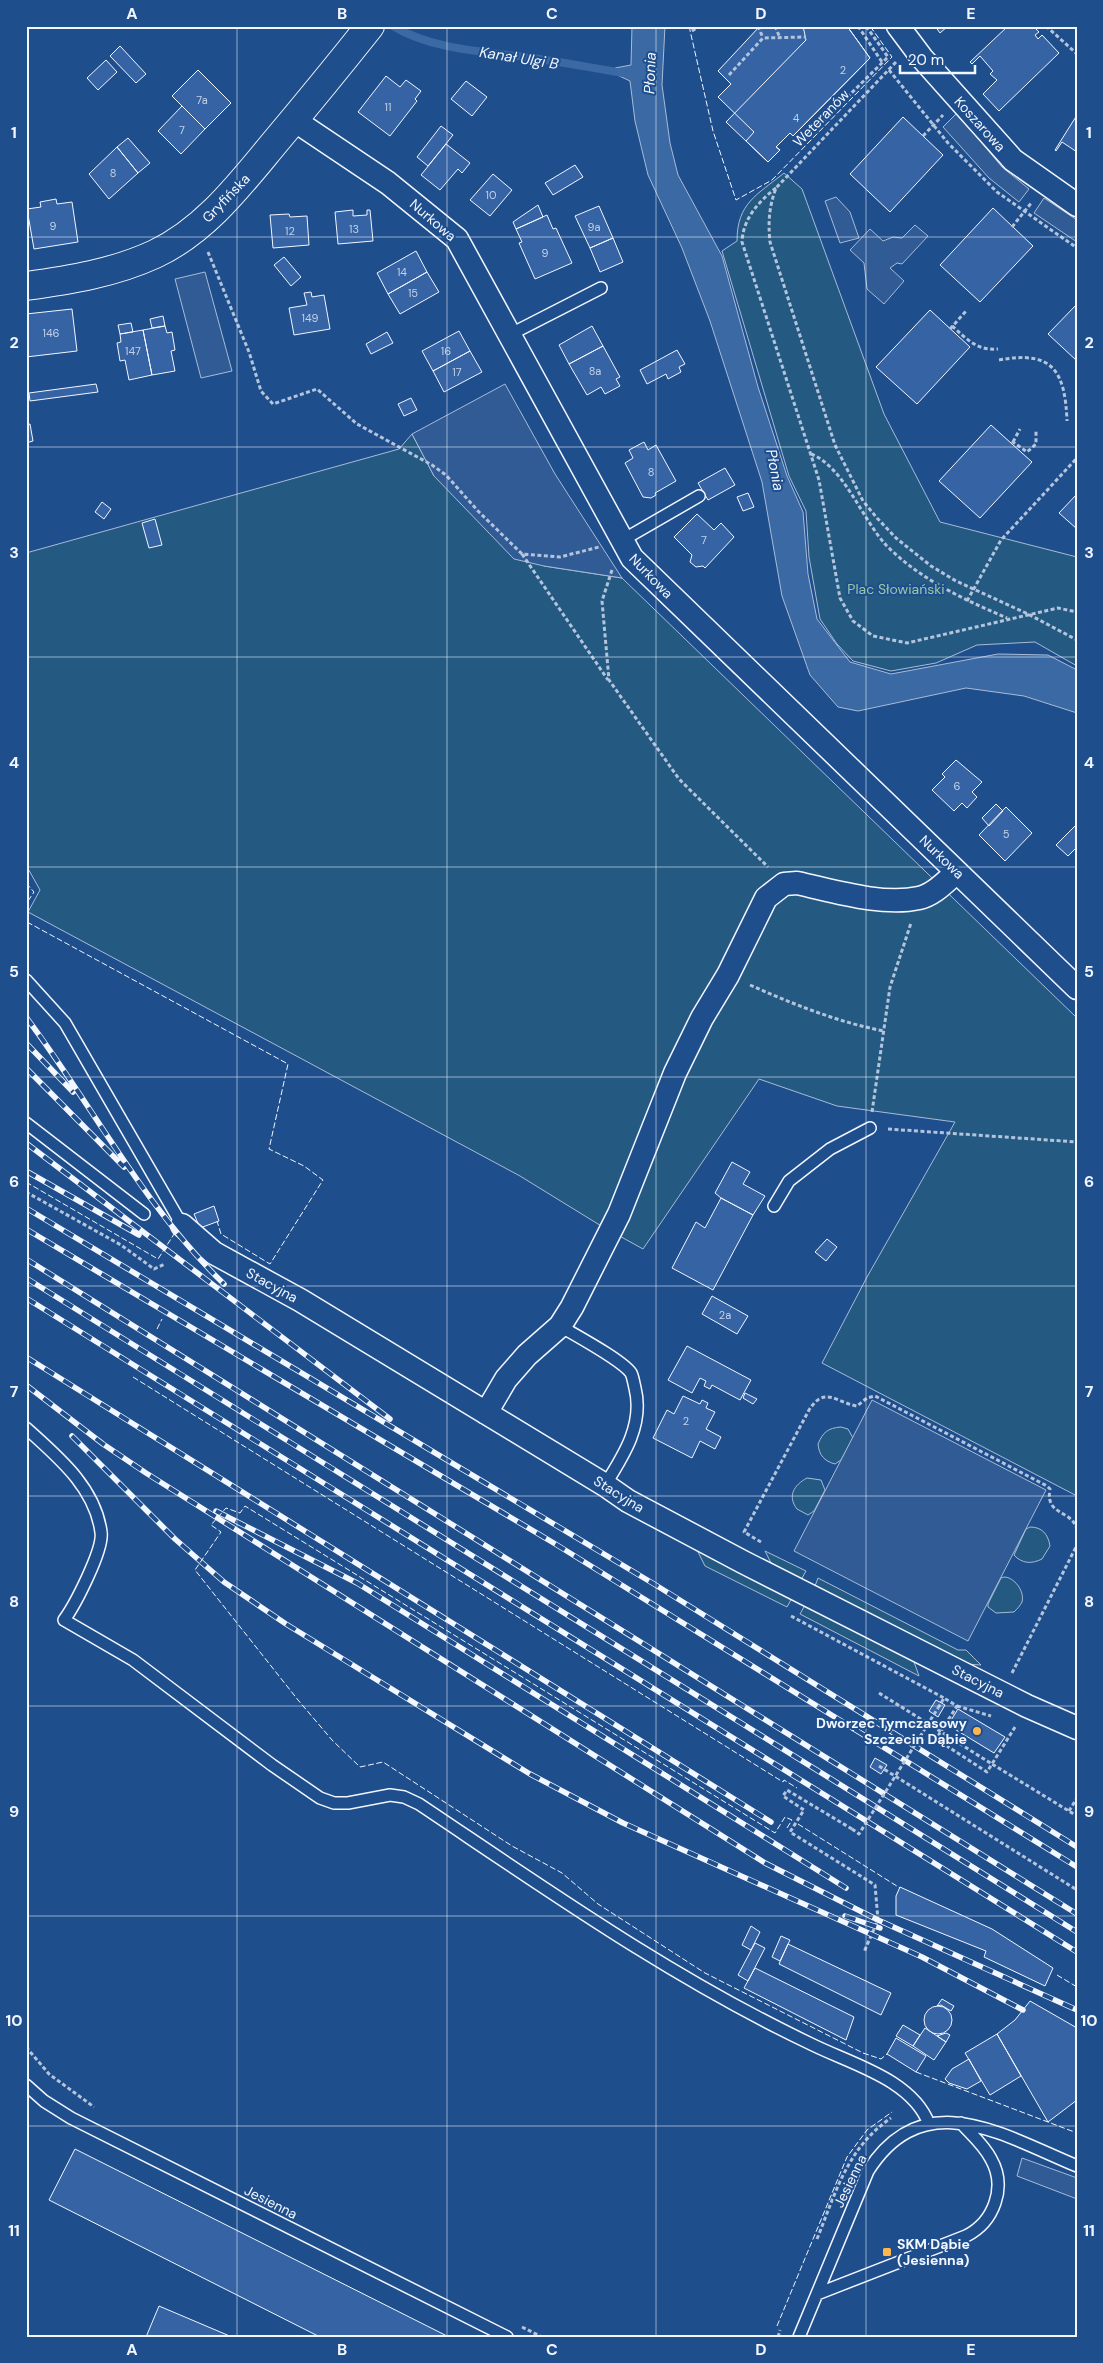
<svg xmlns="http://www.w3.org/2000/svg" width="1103" height="2363" viewBox="0 0 1103 2363" font-family="'DM Sans',sans-serif">
<style>
.green{fill:#245a82;stroke:#a8bbd7}
.parking{fill:#305b95;stroke:#a8bbd7}
.water{fill:#3b69a3;stroke:#a8bbd7}
.lines{fill:none;stroke-linecap:round;stroke-linejoin:round}
.stream{stroke:#3b69a3;stroke-width:8}
.building{fill:#3563a3;stroke:#f2f6ff}
.service-casing{stroke:#f2f6ff;stroke-width:14}
.minor-casing{stroke:#f2f6ff;stroke-width:25}
.tertiary-casing{stroke:#f2f6ff;stroke-width:30}
.path{stroke:#b3c4dc;stroke-width:3;stroke-dasharray:4 2.5;stroke-linecap:butt}
.service{stroke:#1f4e8c;stroke-width:11}
.minor{stroke:#1f4e8c;stroke-width:22}
.tertiary{stroke:#1f4e8c;stroke-width:28}
.rail-casing{stroke:#f2f6ff;stroke-width:5.5}
.rail{stroke:#1f4e8c;stroke-width:4;stroke-dasharray:11;stroke-linecap:butt}
.path-bridge{stroke:#b3c4dc;stroke-width:3;stroke-dasharray:4 2.5;stroke-linecap:butt}
.fence{stroke:#f2f6ff;stroke-width:1;stroke-dasharray:6 2.5;stroke-linecap:butt}
.grid{fill:none;stroke:#f2f6ff;stroke-width:1;stroke-opacity:0.55}
.poi-dot{fill:#ffb74d;stroke:#1f4e8c;stroke-width:2}
.labels{text-anchor:middle;stroke-width:4;stroke-linejoin:round;paint-order:stroke}
.number-label{font-size:11px;fill:#c3d1e8}
.street-label{font-size:14px;fill:#f2f6ff;stroke:#1f4e8c}
.park-label{font-size:14px;fill:#97c8a6;stroke:#1f4e8c}
.poi-label{font-size:14px;font-weight:bold;fill:#f2f6ff;stroke:#1f4e8c;text-anchor:end}
.water-label{font-size:15px;font-style:italic;fill:#f2f6ff;stroke:#1f4e8c}
.neatline{fill:none;stroke:#f2f6ff;stroke-width:2}
.grid-label{font-size:16px;text-anchor:middle;font-weight:bold;fill:#f2f6ff}
</style>
<rect width="100%" height="100%" fill="#1f4e8c"/>
<!-- green -->
<path class="green" d="M784,173l18,16 82,225 56,108 137,35v109l-42,-24 -58,3 -41,18 -45,8 -38,-10 -16,-17 -17,-25 -11,-62 -3,-46 -17,-35 -67,-225 15,-10c0,-38 20,-46 47,-68z
M412,434l22,42 110,90 78,12 455,440v478l-255,-133 45,-86 88,-155 -118,-16 -78,-27 -116,170 -45,-25 -78,-48 -492,-264 12,-22 -14,-25v-312l373,-104z
M841,1427l7,2 5,9 -12,22 -6,4c-11,-3 -16,-9 -17,-20 5,-12 10,-16 23,-17z
M807,1478l14,2 4,10 -11,21 -6,4 -11,-6c-10,-13 -3,-24 10,-31z
M1030,1527c12,0 18,7 20,19l-8,13c-10,5 -20,5 -28,-4l12,-26z
M697,1550l95,48 -5,9 -82,-41z
M765,1551l41,20 -5,9 -30,-17z
M1004,1577c10,0 21,14 18,25 -2,4 -5,7 -8,10l-18,1 -8,-6v-3l13,-26z
M818,1578l140,72h8l15,15 -15,-1 -151,-78z
M805,1605l108,54 6,17 -119,-62z"/>
<!-- parking -->
<path class="parking" d="M957,113l45,54 27,22 -10,13 -30,-24 -46,-51z
M836,197l14,15 9,26 -19,5 -15,-42z
M1044,198l33,22v22l-43,-29z
M915,225l13,11 -26,28 -5,-1 -7,5 14,13 -20,23 -17,-15 -3,-26 -14,-13 20,-21 13,12 10,-4 9,1z
M205,272l27,99 -31,7 -26,-99z
M505,384l50,90 67,104 -78,-12 -30,-7 -80,-83 -22,-42z
M872,1400l174,90 -78,151 -174,-90z
M1022,2158l55,20v21l-60,-23z"/>
<!-- water -->
<path class="water" d="M632,26h33l-3,59 8,58 8,32 44,81 36,131 29,89 16,36 5,62 9,45 33,43 41,12 107,-20 50,1 29,15v43l-53,-17 -58,-8 -108,23 -20,-4 -28,-32 -28,-79 -20,-114 -52,-161 -28,-73 -34,-73 -13,-54 -5,-40 -15,-7v-6l16,-3z"/>
<g class="lines">
<!-- stream -->
<path class="stream" d="M393,26c39,24 95,26 139,32 30,4 61,10 91,15"/>
</g>
<!-- building -->
<path class="building" d="M760,26h87l23,32 -77,78 -3,-3 -14,14 4,3 -12,12 -22,-21 8,-9 -36,-35 13,-13 -13,-13z
M803,26h44l23,32 -77,78 -3,-3 -14,14 4,3 -12,12 -42,-40 80,-82z
M935,26h13l-8,7z
M1008,26h25l6,6 -4,3 3,4 4,-4 17,18 -60,58 -16,-17 14,-14 -7,-6 3,-3 -13,-15 -8,8 -2,-2z
M120,46l26,28 -10,9 -26,-27z
M106,60l11,12 -19,18 -11,-12z
M198,70l33,33 -26,26 -33,-33z
M386,76l14,11 6,-7 15,11 -6,8 2,2 -27,35 -32,-24z
M466,81l21,16 -15,19 -21,-17z
M182,106l23,23 -24,25 -23,-23z
M1077,115v37l-15,-10 -6,9 -1,-1z
M903,117l40,38 -53,57 -40,-38z
M441,126l12,9 -25,31 -11,-9z
M128,138l22,25 -12,10 -21,-26z
M446,144l24,19 -8,10 -4,-4 -18,21 -19,-15z
M117,147l21,26 -29,26 -20,-25z
M575,165l8,12 -30,18 -8,-12z
M493,174l19,16 -22,26 -20,-16z
M56,199l1,5 15,-2 6,40 -44,7 -7,-40 14,-2 -1,-5z
M538,205l5,12 -27,12 -3,-7z
M599,206l14,32 -23,10 -15,-32z
M993,208l40,38 -53,56 -40,-37z
M353,210v6l14,-1v-5h3l3,31 -35,3 -3,-32z
M289,214l1,3 17,-1 2,29 -36,3 -3,-33z
M547,215l6,14 3,-1 16,35 -37,16 -16,-36 3,-1 -6,-13z
M613,238l10,24 -23,10 -10,-24z
M416,251l11,21 -39,22 -11,-21z
M284,257l17,20 -10,9 -17,-21z
M427,272l12,20 -39,22 -12,-20z
M311,292l1,5 12,-2 6,34 -36,6 -5,-27 18,-3 -3,-12z
M1077,304v57l-29,-27z
M72,309l5,42 -51,6v-43z
M930,310l40,37 -53,57 -41,-37z
M163,316l2,10 -13,2 -2,-9z
M131,323l2,9 -13,2 -2,-9z
M165,326l2,7 5,-1 3,18 -4,1 4,20 -23,4 -9,-45z
M592,326l11,20 -34,18 -10,-19z
M143,330l9,45 -23,5 -4,-20 -5,1 -3,-18 4,-1 -1,-8z
M459,331l11,20 -37,20 -11,-20z
M387,332l6,11 -22,11 -5,-10z
M603,346l17,31 -4,2 4,7 -15,8 -4,-7 -14,8 -18,-31z
M677,350l8,14 -6,3 2,5 -13,7 -2,-5 -19,10 -7,-14z
M470,351l12,21 -38,20 -11,-21z
M96,384l2,8 -68,9 -1,-8z
M411,398l6,12 -13,6 -6,-12z
M30,424l3,17 -7,2v-18z
M991,425l41,37 -52,56 -41,-37z
M644,442l4,8 8,-5 20,36 -21,12 1,2 -5,3 -8,-1 -18,-34 8,-5 -4,-8z
M725,468l10,17 -27,15 -10,-17z
M748,493l6,14 -11,4 -6,-14z
M1077,494v35l-18,-16z
M102,502l9,7 -7,10 -9,-7z
M697,514l17,16 7,-7 13,14 -29,31 -2,-2 -7,1 -6,-5 2,-7 -18,-18z
M155,519l7,26 -13,3 -7,-25z
M956,760l26,22 -10,10 5,5 -10,11 -5,-5 -8,8 -22,-21 13,-13 -3,-3z
M996,804l7,7 -14,15 -7,-8z
M1006,807l26,26 -27,28 -26,-26z
M1077,824v23l-9,9 -12,-11z
M732,1162l18,10 -7,12 22,12 -12,19 -32,-17 -6,-5z
M721,1198l32,17 -40,75 -41,-22 24,-46 9,6z
M214,1206l5,15 -19,7 -6,-14z
M827,1239l10,8 -11,14 -11,-9z
M712,1296l36,20 -11,18 -35,-20z
M687,1346l64,34 -11,20 -28,-15 -2,4 -6,-3 2,-5 -6,-3 -8,15 -24,-13z
M745,1393l12,6 -4,5 -10,-6z
M683,1396l17,8 2,-4 6,3 -2,5 9,4 -9,17 15,8 -6,12 -15,-8 -8,17 -39,-20 14,-28 7,4z
M936,1700l9,5 -7,12 -9,-6z
M958,1709l47,28 -11,16 -46,-28z
M875,1758l12,7 -6,9 -11,-7z
M900,1887l92,42 61,39 -8,18 -61,-29 2,-6 -90,-36v-19z
M751,1926l9,6 -9,18 -9,-5z
M781,1936l9,4 -10,21 -8,-4z
M755,1943l10,5 -17,33 -10,-6z
M788,1944l103,49 -10,22 -102,-51z
M755,1968l99,49 -8,23 -102,-52z
M942,1999l12,7 -3,5 -10,-6 -4,1z
M1030,2001l47,27v72l-29,22 -51,-88 18,-14z
M924 2020a14 14 0 1 1 28 0a14 14 0 1 1-28 0Z
M903,2025l17,10 -7,11 -17,-10z
M925,2028l21,14 -12,18 -21,-14z
M946,2033l4,2 -4,7 -9,-6z
M997,2034l24,42 -31,19 -25,-42z
M896,2038l30,18 -10,16 -29,-18z
M969,2059l12,22 -14,8 -18,-6 -4,-4 7,-10z
M75,2149l374,188h-129l-271,-137z
M159,2306l73,31h-86z"/>
<g class="lines">
<!-- service casing -->
<g class="service-casing">
<path id="service" d="M511,334l90,-46
M621,541l78,-45
M26,980l39,43 117,202
M26,1123l118,91
M774,1206l15,-25 41,-32 40,-21
M560,1326c15,9 62,34 71,47 2,4 3,11 4,15 9,36 -11,67 -30,97
M26,1428c32,29 69,59 75,104 3,17 -26,73 -37,88l69,40 139,105 48,33 14,5h14l42,-8 14,2 15,7c127,85 253,174 392,240 40,20 101,35 118,80
M26,2085l18,16 27,17 436,219
M817,2294l149,-58c28,-14 41,-49 25,-77 -7,-14 -20,-25 -30,-36
M799,2337l69,-166c56,-88 136,-35 209,-5"/>
</g>
<!-- minor casing -->
<g class="minor-casing">
<path id="minor" d="M898,26l24,32 91,102 64,45
M294,120l94,63 69,56 175,319 445,430
M182,1225l32,28 86,47 305,185 23,16 115,61 284,144 50,22
M486,1413l20,-34 21,-24 33,-29 12,-19 47,-93 56,-141 27,-55 26,-43 38,-77 18,-14 13,-1c37,8 85,23 122,15 15,-3 27,-17 38,-26"/>
</g>
<!-- tertiary casing -->
<g class="tertiary-casing">
<path id="tertiary" d="M26,286c44,-6 88,-13 129,-32 51,-24 86,-71 121,-113 32,-38 63,-76 94,-115"/>
</g>
<!-- path -->
<path class="path" d="M758,26l5,12
M775,26l5,12
M858,26l24,36
M1046,26l31,28
M692,31l7,-5
M896,62l-120,126c-7,19 -8,34 -6,54l65,203 28,56 14,17 19,20 35,28 25,15 72,33 49,26
M889,70l59,73 49,49 80,56
M729,75l34,-37 43,-1
M824,120l64,-63 -22,-31
M923,136l20,-21
M776,188c-18,14 -33,31 -34,54l77,238 21,118 13,23 20,15 34,7 151,-35 19,4
M1012,227l20,-25
M208,252l41,100 12,39 12,13 44,-15 40,35 75,41 14,10 32,36 44,43 38,3 39,-10
M952,326c15,13 25,25 46,23
M950,329l16,-18
M999,360c54,-10 66,11 68,61
M1013,442l7,-13
M1012,443l1,-1 14,10 9,-8v-14
M811,454c33,13 51,65 75,91 33,34 79,55 121,73
M522,554l86,126
M612,570l-10,31 7,79 70,99 89,88
M967,601l34,-61 76,-82
M750,985c43,19 87,37 134,46
M872,1112l18,-125 21,-64
M888,1129l189,13
M26,1192l95,53 33,24 11,-5
M761,1542l-17,-10 65,-122c16,-25 28,-7 48,-4l10,-8 8,-2 172,90 3,3c-5,27 21,20 27,40
M791,1616l153,82
M1012,1673l65,-128
M879,1693l53,33
M957,1706l34,10
M938,1708l6,-10 13,8 -21,33 51,33 5,-8 85,52
M976,1754l16,10 23,-37
M879,1766l198,124
M1069,1811l8,-13
M852,1829l-65,-39 -4,6 21,14 -14,22 85,53 3,35 -14,32
M26,2047l23,27 45,33
M817,2239c19,-47 30,-91 74,-121
M522,2327l20,10
M778,2337l2,-7"/>
<!-- service -->
<use href="#service" class="service"/>
<!-- minor -->
<use href="#minor" class="minor"/>
<!-- tertiary -->
<use href="#tertiary" class="tertiary"/>
<!-- rail casing -->
<g class="rail-casing">
<path id="rail" d="M26,1017c66,88 119,191 198,267
M26,1043l47,49
M26,1068l98,99
M26,1143l364,276
M26,1171l113,64
M26,1208l628,376 423,263
M26,1229l531,316 520,322
M26,1259l1051,655
M26,1278l1051,654
M26,1298l1051,654
M26,1357l745,465
M26,1385l77,59 43,29 619,390 113,57 199,90
M72,1436l103,103 49,43 62,42 244,150 93,49 299,134 101,53
M216,1511l141,72 489,305
M845,1916l35,12"/>
</g>
<!-- rail -->
<use href="#rail" class="rail"/>
<!-- path-bridge -->
<path class="path-bridge" d="M932,1726l44,28
M852,1829l7,5 79,-126"/>
<!-- fence -->
<path class="fence" d="M689,26l24,105 23,69 36,-20 120,-123 -22,-31
M26,883l8,9 -8,12
M27,922l261,142 -19,85 35,17 19,14 -53,84 -49,-30 -4,-13
M26,1182l132,77 18,-28
M157,1329l5,-10
M133,1377l650,405 1,-2 13,8
M798,1824l102,64
M787,1828l5,-8 -7,-3 -10,16 -530,-327 -5,7 -14,-5 -15,17 10,7 -26,38 103,130 34,40 28,27 23,-5 129,84 50,27 36,31 107,69 158,80 18,6 6,-5
M1057,1975l20,12
M916,2072l161,61
M777,2326l70,-169 20,-27 25,-18"/>
</g>
<!-- grid -->
<path class="grid" d="M237,26v2311M447,26v2311M656,26v2311M866,26v2311M26,237h1051M26,447h1051M26,657h1051M26,867h1051M26,1077h1051M26,1286h1051M26,1496h1051M26,1706h1051M26,1916h1051M26,2126h1051"/>
<!-- markers -->
<g class="poi-dot">
<circle cx="977" cy="1731" r="5"/>
<rect x="882" y="2247" width="10" height="10" rx="2.5"/>
</g>
<g class="labels">
<!-- number labels -->
<g class="number-label">
<text x="843" y="74">2</text>
<text x="202" y="104">7a</text>
<text x="388" y="111">11</text>
<text x="796" y="122">4</text>
<text x="182" y="134">7</text>
<text x="113" y="177">8</text>
<text x="491" y="199">10</text>
<text x="53" y="230">9</text>
<text x="594" y="231">9a</text>
<text x="354" y="233">13</text>
<text x="290" y="235">12</text>
<text x="545" y="257">9</text>
<text x="402" y="276">14</text>
<text x="413" y="297">15</text>
<text x="310" y="322">149</text>
<text x="51" y="337">146</text>
<text x="133" y="355">147</text>
<text x="446" y="355">16</text>
<text x="595" y="375">8a</text>
<text x="457" y="376">17</text>
<text x="651" y="476">8</text>
<text x="704" y="544">7</text>
<text x="957" y="790">6</text>
<text x="1006" y="838">5</text>
<text x="725" y="1319">2a</text>
<text x="686" y="1425">2</text>
</g>
<!-- street labels -->
<g class="street-label">
<text transform="translate(821 118) rotate(-46)" y="5">Weteranów</text>
<text transform="translate(980 124) rotate(48)" y="5">Koszarowa</text>
<text transform="translate(226 198) rotate(-46)" y="5">Gryfińska</text>
<text transform="translate(433 220) rotate(41)" y="5">Nurkowa</text>
<text transform="translate(651 576) rotate(46)" y="5">Nurkowa</text>
<text transform="translate(942 857) rotate(44)" y="5">Nurkowa</text>
<text transform="translate(272 1285) rotate(29)" y="5">Stacyjna</text>
<text transform="translate(619 1494) rotate(32)" y="5">Stacyjna</text>
<text transform="translate(978 1681) rotate(27)" y="5">Stacyjna</text>
<text transform="translate(850 2181) rotate(-64)" y="5">Jesienna</text>
<text transform="translate(271 2202) rotate(27)" y="5">Jesienna</text>
</g>
<!-- park labels -->
<g class="park-label">
<text x="896" y="594">Plac Słowiański</text>
</g>
<!-- poi labels -->
<g class="poi-label">
<text x="967" y="1728">Dworzec Tymczasowy<tspan x="967" dy="16">Szczecin Dąbie</tspan></text>
<text x="897" y="2249" text-anchor="start">SKM Dąbie<tspan x="897" dy="16">(Jesienna)</tspan></text>
</g>
<!-- water labels -->
<g class="water-label">
<text transform="translate(519 58) rotate(9)" y="5">Kanał Ulgi B</text>
<text transform="translate(650 73) rotate(-88)" y="5">Płonia</text>
<text transform="translate(775 470) rotate(79)" y="5">Płonia</text>
</g>
</g>
<!-- border -->
<rect width="1103" height="2363" fill="none" stroke="#1f4e8c" stroke-width="55"/>
<!-- scale -->
<path d="M900 65v8h75v-8" fill="none" stroke="#f2f6ff" stroke-width="2.5"/>
<text x="908" y="65" font-size="15" fill="#f2f6ff" stroke="#1f4e8c" stroke-width="4" paint-order="stroke">20 m</text>
<rect x="28" y="28" width="1048" height="2308" class="neatline"/>
<g class="grid-label">
<text x="132" y="19">A</text>
<text x="342" y="19">B</text>
<text x="552" y="19">C</text>
<text x="761" y="19">D</text>
<text x="971" y="19">E</text>
<text x="14" y="138">1</text>
<text x="1089" y="138">1</text>
<text x="14" y="348">2</text>
<text x="1089" y="348">2</text>
<text x="14" y="558">3</text>
<text x="1089" y="558">3</text>
<text x="14" y="768">4</text>
<text x="1089" y="768">4</text>
<text x="14" y="977">5</text>
<text x="1089" y="977">5</text>
<text x="14" y="1187">6</text>
<text x="1089" y="1187">6</text>
<text x="14" y="1397">7</text>
<text x="1089" y="1397">7</text>
<text x="14" y="1607">8</text>
<text x="1089" y="1607">8</text>
<text x="14" y="1817">9</text>
<text x="1089" y="1817">9</text>
<text x="14" y="2026">10</text>
<text x="1089" y="2026">10</text>
<text x="14" y="2236">11</text>
<text x="1089" y="2236">11</text>
<text x="132" y="2355">A</text>
<text x="342" y="2355">B</text>
<text x="552" y="2355">C</text>
<text x="761" y="2355">D</text>
<text x="971" y="2355">E</text>
</g>
</svg>
